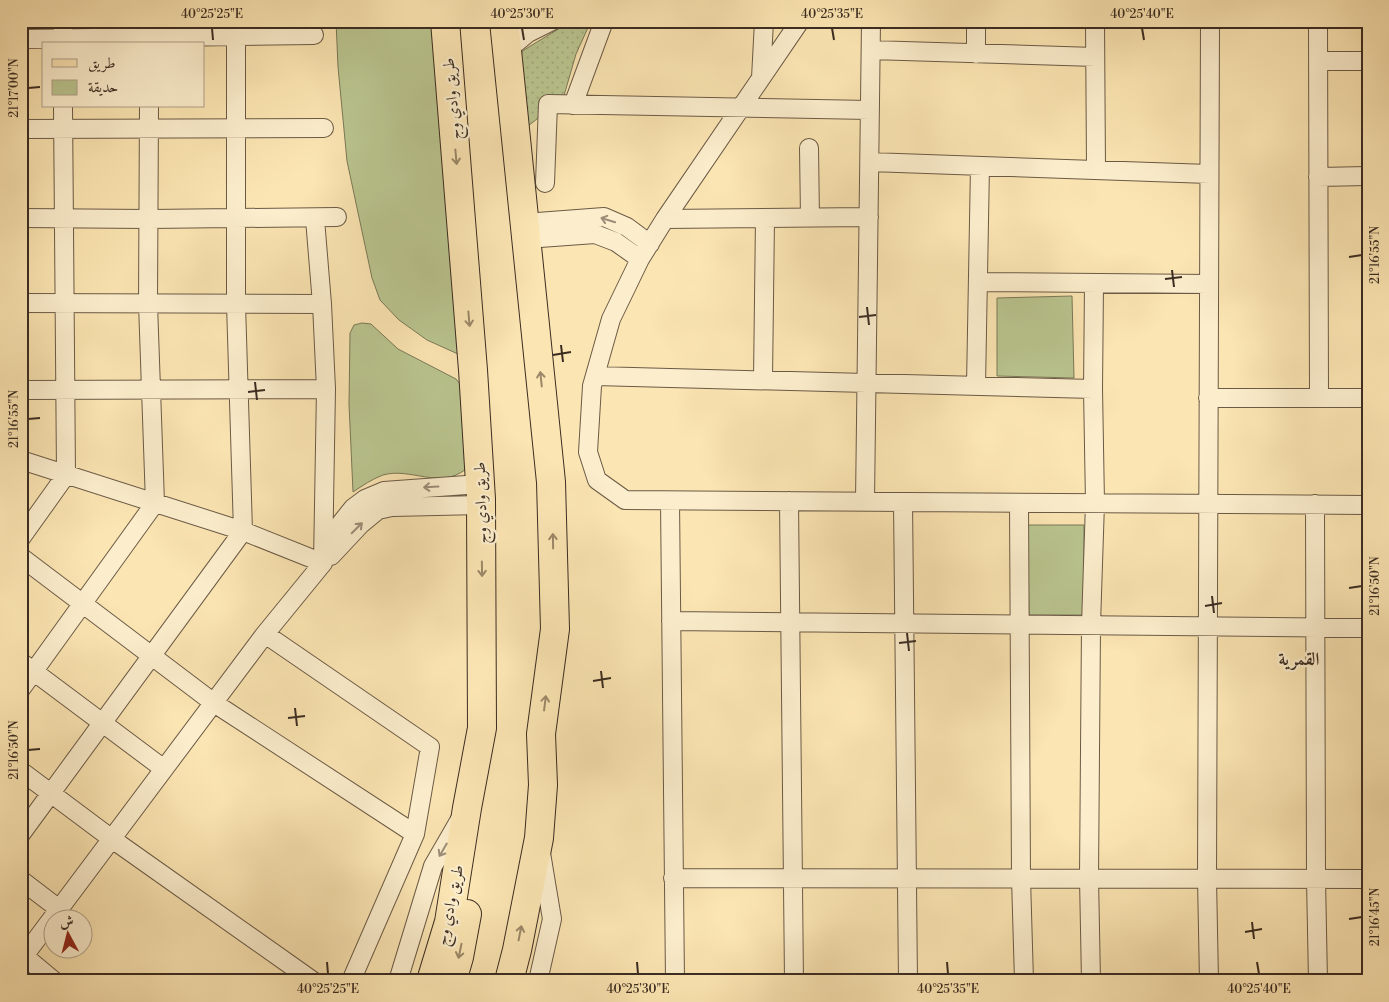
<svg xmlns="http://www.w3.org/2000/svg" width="1389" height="1002" viewBox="0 0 1389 1002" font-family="'Libre Bodoni',Amiri,serif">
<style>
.grass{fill:url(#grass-dots);stroke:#7a7858}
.park{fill:#bac58f;stroke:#7a7858}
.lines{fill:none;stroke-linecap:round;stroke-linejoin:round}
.street-casing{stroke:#6b5a46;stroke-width:20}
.primary-casing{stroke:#3b2c22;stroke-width:30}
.street{stroke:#fceecd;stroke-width:18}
.primary{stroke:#fbe5b2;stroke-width:28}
.oneway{stroke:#9b886a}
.oneway2{stroke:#9c8d78}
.ticks{fill:none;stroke:#3b2c22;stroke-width:2}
.labels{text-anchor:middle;stroke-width:4.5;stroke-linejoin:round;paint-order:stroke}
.street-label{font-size:16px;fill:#3b2c22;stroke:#fceecd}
.neighbourhood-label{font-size:18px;font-weight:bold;fill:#3b2c22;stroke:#fceecd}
.neatline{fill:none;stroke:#3b2c22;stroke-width:2}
.ticks-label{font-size:12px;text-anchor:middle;fill:#3b2c22}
</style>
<defs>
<pattern id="grass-dots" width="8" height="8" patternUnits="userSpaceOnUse" patternTransform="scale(1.25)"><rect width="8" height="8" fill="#bac58f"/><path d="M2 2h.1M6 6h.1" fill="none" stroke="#a1a97b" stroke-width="1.8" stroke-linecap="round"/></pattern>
</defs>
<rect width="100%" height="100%" fill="#fbe5b2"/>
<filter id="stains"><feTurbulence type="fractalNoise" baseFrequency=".004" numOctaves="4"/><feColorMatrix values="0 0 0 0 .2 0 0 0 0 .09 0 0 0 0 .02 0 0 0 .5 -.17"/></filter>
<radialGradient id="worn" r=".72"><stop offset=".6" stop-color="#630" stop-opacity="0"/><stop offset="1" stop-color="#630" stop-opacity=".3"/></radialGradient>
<!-- grass -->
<path class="grass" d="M587,21h4l-15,33 -13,45 -39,30 -5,-76 41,-25z"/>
<!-- park -->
<path class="park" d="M336,21h98l7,79 17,254 -31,-14 -28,-20 -19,-20 -8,-22 -25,-117 -9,-94z
M1072,296l2,82 -77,-2v-78z
M362,323l9,1 27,25 58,30 7,9 3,81c-26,21 -55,-2 -83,6 -11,4 -21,11 -30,17l-4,-88 1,-71 4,-8z
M1027,525h57v90h-55z"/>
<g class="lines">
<!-- street casing -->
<g class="street-casing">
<path id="street" d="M63,21v23
M800,21l-135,198 -25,40 -29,60 -19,67 -4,66 9,28 28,20 743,5
M1095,21l1,148
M1318,21l1,376
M21,39l293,-4
M871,50l224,7
M506,51l22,-18 24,-12
M976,54v-33
M1318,61h50
M761,78l3,-57
M573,105l31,-84
M21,129l303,-1
M809,148l1,70
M870,162l339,12
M1318,177l50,-1
M545,183l3,-79 322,6
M21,218l128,1 188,-2
M665,219l204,-2
M524,223l80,-6 23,10 23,17
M526,239l69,-5 21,8 24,17
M978,282l231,2
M21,303l301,1 -7,-85
M322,304l4,85 -3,174
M595,376l498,13
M763,380l2,-162
M976,386l4,-220
M21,390l305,-1
M1208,398h160
M21,460l222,71 80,32 -58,71 -244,326
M670,501l5,480
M789,501l5,480
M865,502l6,-481
M903,502l5,479
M1019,503l2,375 3,103
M1315,504l1,375 2,102
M21,538l45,-63 -3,-369
M326,556l15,-33 12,-15 12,-9 19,-8 96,-7
M331,556l30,-32 17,-14 14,-3 89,-2
M21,557l193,146 201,131
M671,621l697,7
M265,634l165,113 -15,87 -64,147
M21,662l143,107
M21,689l134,-186 -7,-199 1,-198
M21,771l91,68 201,142
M21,834l222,-303 -7,-227v-283
M673,878l695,1
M21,880l38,29
M24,956l30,25
M398,981l35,-115 26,-45
M538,981l14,-62 -11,-66
M1091,981l-2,-103 2,-253 4,-122 -2,-114 1,-106
M1209,981l-2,-102 3,-858"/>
</g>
<!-- primary casing -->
<g class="primary-casing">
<path id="primary" d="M504,21l47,461 4,147 -14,105 2,51 -4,53 -22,112 -8,31
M431,981l18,-59 18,-114 15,-80 -1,-229 -8,-129 -28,-349
M452,981l7,-24 8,-43"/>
</g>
<!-- street -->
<use href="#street" class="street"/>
<!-- primary -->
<use href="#primary" class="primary"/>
</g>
<!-- one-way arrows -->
<defs><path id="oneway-shaft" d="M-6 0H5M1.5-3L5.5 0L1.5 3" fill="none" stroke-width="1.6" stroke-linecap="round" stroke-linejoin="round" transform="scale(1.25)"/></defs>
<g class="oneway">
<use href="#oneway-shaft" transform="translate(456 157) rotate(85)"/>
<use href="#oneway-shaft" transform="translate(469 319) rotate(85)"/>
<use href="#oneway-shaft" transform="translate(541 379) rotate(-96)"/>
<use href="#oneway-shaft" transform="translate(553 541) rotate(-91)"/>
<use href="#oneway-shaft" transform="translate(482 569) rotate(89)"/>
<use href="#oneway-shaft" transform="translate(545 703) rotate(-83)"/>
<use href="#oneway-shaft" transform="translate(520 933) rotate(-79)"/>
<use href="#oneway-shaft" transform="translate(460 951) rotate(102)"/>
</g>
<g class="oneway2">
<use href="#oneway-shaft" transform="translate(608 220) rotate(-163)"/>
<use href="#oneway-shaft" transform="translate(431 487) rotate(177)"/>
<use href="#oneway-shaft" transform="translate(357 528) rotate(-45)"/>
<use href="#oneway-shaft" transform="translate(443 850) rotate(120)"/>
</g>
<!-- ticks -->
<path class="ticks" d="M212,28l1,12M522,28l2,12M832,28l2,12M1142,28l2,12M28,88l12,-1M1349,257l13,-2M1172,270l2,17M1165,279l17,-2M867,307l2,18M859,317l17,-2M561,345l2,17M553,355l18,-3M255,382l2,18M248,392l17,-2M28,419l12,-1M1349,588l13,-2M1212,596l2,17M1205,606l17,-3M907,633l2,18M899,643l17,-2M601,671l2,17M593,681l18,-3M295,708l2,18M288,718l17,-2M28,750l12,-1M1349,919l13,-2M1252,922l2,17M1245,932l17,-3M327,962l1,12M637,962l1,12M947,962l1,12M1257,962l2,12"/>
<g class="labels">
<!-- street labels -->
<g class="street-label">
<text transform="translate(451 99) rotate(-95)" y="6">طريق وادي وج</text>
<text transform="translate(480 503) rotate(-92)" y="6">طريق وادي وج</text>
<text transform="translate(449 905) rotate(-78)" y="6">طريق وادي وج</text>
</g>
<!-- neighbourhood labels -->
<g class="neighbourhood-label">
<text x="1299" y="665">القمرية</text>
</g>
</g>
<!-- margin -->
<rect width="1389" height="1002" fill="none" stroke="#fbe5b2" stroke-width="55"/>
<!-- legend -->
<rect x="42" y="42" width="162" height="65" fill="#fceecd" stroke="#afa089"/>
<rect x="52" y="59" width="25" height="8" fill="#fbe5b2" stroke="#afa089"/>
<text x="88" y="68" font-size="15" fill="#3b2c22">طريق</text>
<rect x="52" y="80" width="25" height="15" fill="#bac58f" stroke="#afa089"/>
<text x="88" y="92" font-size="15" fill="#3b2c22">حديقة</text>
<!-- north arrow -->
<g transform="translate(68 934) rotate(353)"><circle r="24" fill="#fceecd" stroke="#afa089"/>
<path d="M0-4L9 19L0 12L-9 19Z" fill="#8f2418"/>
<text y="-8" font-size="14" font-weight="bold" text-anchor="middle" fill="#3b2c22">ش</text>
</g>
<rect x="28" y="28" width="1334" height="946" class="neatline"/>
<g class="ticks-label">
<text x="212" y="18">40°25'25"E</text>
<text x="522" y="18">40°25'30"E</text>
<text x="832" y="18">40°25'35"E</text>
<text x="1142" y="18">40°25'40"E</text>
<text transform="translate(14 88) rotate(-90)" y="4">21°17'00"N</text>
<text transform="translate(1375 255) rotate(-90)" y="4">21°16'55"N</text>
<text transform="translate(14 419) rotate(-90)" y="4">21°16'55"N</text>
<text transform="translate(1375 586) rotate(-90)" y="4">21°16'50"N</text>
<text transform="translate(14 750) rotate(-90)" y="4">21°16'50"N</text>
<text transform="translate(1375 917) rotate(-90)" y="4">21°16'45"N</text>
<text x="328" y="993">40°25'25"E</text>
<text x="638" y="993">40°25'30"E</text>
<text x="948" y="993">40°25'35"E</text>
<text x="1259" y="993">40°25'40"E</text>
</g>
<rect width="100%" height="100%" filter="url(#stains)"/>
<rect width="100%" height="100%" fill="url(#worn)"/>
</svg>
